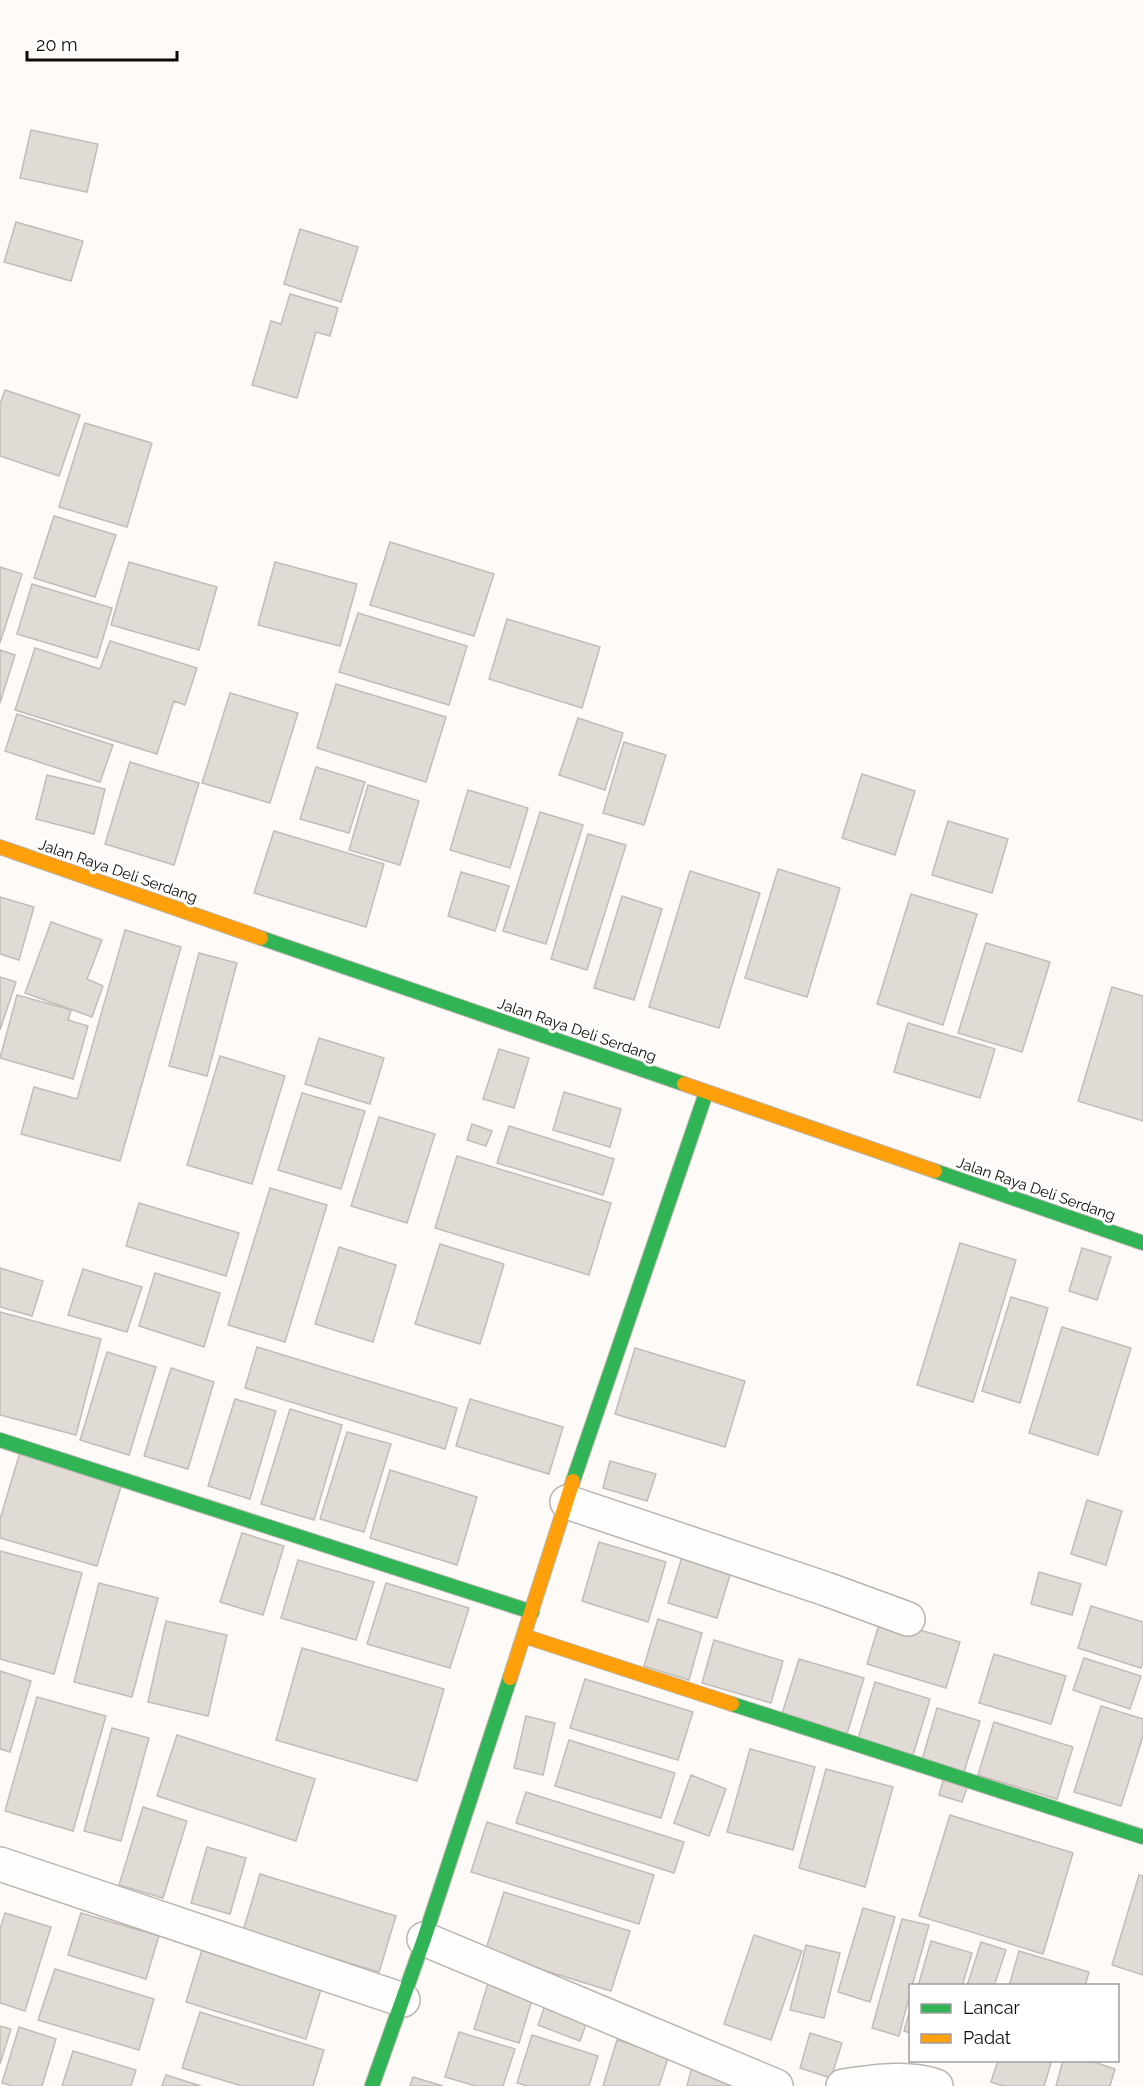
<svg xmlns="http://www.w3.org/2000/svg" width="1143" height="2086" viewBox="0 0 1143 2086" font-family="Raleway,sans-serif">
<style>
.building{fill:#e0dbd4;stroke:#c2bdb7;stroke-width:1.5}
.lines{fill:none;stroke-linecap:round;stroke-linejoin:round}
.street-casing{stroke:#b9b4ae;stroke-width:36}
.fast-casing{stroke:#b9b4ae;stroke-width:16}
.slow-casing{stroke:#b9b4ae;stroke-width:16}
.street{stroke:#fffefe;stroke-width:33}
.fast{stroke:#30b455;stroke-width:14}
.slow{stroke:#ff9f0a;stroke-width:14}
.labels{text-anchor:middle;stroke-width:6;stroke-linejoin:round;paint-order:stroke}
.street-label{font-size:15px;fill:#110a03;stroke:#fff}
</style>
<rect width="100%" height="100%" fill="#fdfaf7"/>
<!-- building -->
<path class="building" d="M31,130l67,14 -11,48 -67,-14z
M16,222l67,19 -12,40 -67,-19z
M300,229l58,18 -17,55 -57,-18z
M290,294l48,14 -8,28 -14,-4 -19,66 -45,-13 19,-64 10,3z
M5,390l75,25 -21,61 -59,-20v-52z
M85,423l67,20 -25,84 -68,-20z
M54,516l62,19 -21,62 -61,-19z
M390,542l104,32 -20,62 -104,-31z
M129,562l88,25 -18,63 -88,-25z
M275,562l82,22 -17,62 -82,-21z
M0,567l22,7 -22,69z
M32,584l80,24 -15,50 -80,-24z
M358,613l109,33 -18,59 -110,-33z
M507,619l93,28 -18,61 -93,-29z
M110,641l87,27 -12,37 -11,-4 -17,53 -142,-44 20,-62 65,21z
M0,650l15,5 -15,48z
M336,684l110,33 -20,65 -109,-34z
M230,693l68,20 -28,90 -68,-20z
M17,714l96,31 -13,37 -95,-31z
M578,718l45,15 -18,57 -46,-15z
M624,742l42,13 -22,70 -41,-12z
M130,762l69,21 -25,82 -69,-21z
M316,767l49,15 -16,51 -49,-14z
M862,774l53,17 -20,64 -53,-17z
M47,775l58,14 -11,45 -58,-15z
M368,785l51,16 -19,64 -51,-15z
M468,790l60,18 -18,60 -60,-18z
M540,812l43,13 -37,119 -43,-13z
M948,821l60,18 -16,54 -60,-18z
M274,831l110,33 -18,63 -112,-34z
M588,834l38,11 -39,125 -36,-11z
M778,869l62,19 -33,109 -62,-19z
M690,871l70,22 -41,135 -70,-21z
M461,872l48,14 -14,45 -47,-15z
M911,894l66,20 -34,111 -66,-21z
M622,896l40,13 -28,91 -40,-12z
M0,897l34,10 -15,53 -19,-6z
M51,922l51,18 -15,39 16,7 -11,31 -67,-24z
M125,930l56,17 -61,214 -99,-27 13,-47 43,12z
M986,943l64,19 -28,90 -64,-19z
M199,953l38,10 -30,113 -38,-10z
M0,977l16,5 -16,48z
M1112,987l31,9v125l-65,-20z
M17,995l54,15 -3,10 20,6 -15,53 -73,-21z
M908,1023l87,26 -15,49 -86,-26z
M319,1038l65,20 -14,46 -65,-20z
M499,1049l30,9 -15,50 -31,-9z
M220,1056l65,20 -33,108 -65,-19z
M564,1092l57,17 -11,38 -57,-17z
M302,1093l63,18 -24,78 -63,-19z
M379,1117l56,17 -28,89 -56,-17z
M472,1124l20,7 -6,15 -19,-6z
M509,1126l105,33 -11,36 -106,-32z
M457,1156l154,47 -22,72 -154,-47z
M270,1188l57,17 -42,137 -57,-17z
M139,1203l100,30 -13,43 -100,-30z
M960,1243l56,17 -43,142 -56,-17z
M440,1244l64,20 -24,80 -65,-20z
M339,1247l57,18 -23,77 -58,-18z
M1082,1248l29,9 -14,43 -28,-9z
M0,1268l43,13 -11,35 -32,-9z
M83,1269l59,18 -15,45 -59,-17z
M155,1273l65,20 -16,54 -65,-21z
M1011,1297l37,11 -28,95 -38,-12z
M0,1312l101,27 -25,96 -76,-20z
M1062,1327l69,21 -33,107 -69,-22z
M257,1347l200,61 -12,41 -200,-61z
M635,1348l110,33 -20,66 -110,-33z
M107,1352l49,15 -27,88 -49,-15z
M171,1368l43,14 -26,87 -44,-13z
M235,1399l41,12 -26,88 -42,-13z
M470,1399l93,28 -14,47 -93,-28z
M290,1409l52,16 -28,95 -53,-16z
M347,1432l44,12 -27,88 -44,-13z
M21,1449l102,31 -26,86 -97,-28v-19z
M610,1461l46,13 -9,27 -44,-13z
M390,1470l87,27 -20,68 -87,-27z
M1087,1500l35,11 -16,54 -35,-11z
M242,1533l42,13 -21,69 -43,-13z
M599,1542l67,20 -18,60 -66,-21z
M685,1547l49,15 -17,56 -49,-15z
M0,1551l82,22 -28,101 -54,-15z
M298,1560l76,22 -18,58 -75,-22z
M1039,1572l42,12 -9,31 -41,-11z
M99,1583l59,15 -26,99 -58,-15z
M386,1583l83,25 -19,60 -83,-24z
M1091,1606l52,16v40l-2,6 -63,-20z
M881,1618l79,24 -14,46 -79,-24z
M658,1619l44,14 -13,47 -45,-14z
M166,1621l61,14 -19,81 -60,-14z
M714,1640l69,21 -12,42 -69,-20z
M302,1648l142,41 -27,92 -141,-41z
M994,1654l72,22 -15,48 -72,-21z
M1084,1658l57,18 -11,33 -57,-19z
M799,1659l65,19 -18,59 -65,-20z
M0,1671l31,10 -21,71 -10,-3z
M585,1679l108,33 -15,48 -108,-32z
M875,1682l55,17 -17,56 -55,-16z
M37,1697l69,19 -33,115 -68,-20z
M1101,1706l42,13v17l-22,70 -47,-14z
M937,1708l43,13 -16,51 -42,-12z
M526,1716l29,7 -12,52 -29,-7z
M994,1722l79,25 -16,52 -79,-24z
M112,1728l37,10 -28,103 -37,-10z
M177,1735l138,44 -19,62 -139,-45z
M569,1740l106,33 -14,45 -106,-32z
M750,1749l65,18 -22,83 -66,-18z
M826,1769l67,18 -28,100 -66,-19z
M691,1775l35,14 -17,47 -35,-13z
M944,1777l24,8 -6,17 -23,-7z
M526,1792l158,50 -10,31 -158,-50z
M143,1807l44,14 -24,77 -44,-13z
M950,1815l123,38 -30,101 -124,-38z
M487,1822l167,53 -15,49 -168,-52z
M207,1847l39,11 -16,56 -39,-11z
M260,1874l136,42 -17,56 -136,-41z
M1139,1875l4,1v99l-31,-10z
M504,1892l126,39 -19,60 -126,-39z
M863,1908l32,9 -25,85 -32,-10z
M5,1913l46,14 -26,84 -25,-8v-74z
M81,1913l78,23 -13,43 -78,-24z
M902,1919l27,6 -17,61h-2v7l-11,43 -27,-8z
M754,1935l48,16 -31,89 -47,-16z
M931,1941l41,12 -10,33h-44z
M981,1942l25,8 -12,36h-27z
M806,1945l34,8 -16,65 -34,-8z
M202,1950l120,36 -16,53 -120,-37z
M1019,1951l70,21 -4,14h-76z
M55,1969l99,30 -15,51 -101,-30z
M490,1977l45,13 -16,53 -45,-14z
M547,2000l42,16 -9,25 -42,-16z
M910,2009v24l-6,-2z
M200,2012l124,38 -11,36h-71l-60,-18z
M0,2026l11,3 -11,35z
M19,2027l37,12 -14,47h-29l-11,-3z
M459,2032l56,17 -12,37h-27l-31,-9z
M810,2033l32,10 -11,35 -31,-10z
M532,2035l66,21 -9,30h-61l-11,-3z
M617,2040l52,15 -10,31h-56z
M73,2051l63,19 -5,16h-69z
M998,2060h54l-8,26h-41l-12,-4z
M1063,2060h25l27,9 -5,17h-54z
M692,2067l63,19h-68z
M166,2075l35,11h-39z
M413,2077l30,9h-33z"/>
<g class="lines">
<!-- street casing -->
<g class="street-casing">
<path id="street" d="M567,1502l259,87 82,30
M0,1864l403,136
M424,1939l352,147
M843,2086c30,-4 64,-10 93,0"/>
</g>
<!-- fast casing -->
<g class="fast-casing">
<path id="fast" d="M261,938l423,146
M935,1171l208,72
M0,1440l532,172
M573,1481l133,-388
M732,1704l411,133
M372,2086l52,-147 86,-261"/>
</g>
<!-- slow casing -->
<g class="slow-casing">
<path id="slow" d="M0,847l261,91
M684,1084l251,87
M524,1636l208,68
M510,1678l63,-197"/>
</g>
<!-- street -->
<use href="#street" class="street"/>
<!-- fast -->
<use href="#fast" class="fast"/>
<!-- slow -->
<use href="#slow" class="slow"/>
</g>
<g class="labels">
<!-- street labels -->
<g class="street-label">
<text transform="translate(118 871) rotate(19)" y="5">Jalan Raya Deli Serdang</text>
<text transform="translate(577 1030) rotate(19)" y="5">Jalan Raya Deli Serdang</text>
<text transform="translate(1036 1189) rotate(19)" y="5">Jalan Raya Deli Serdang</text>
</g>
</g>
<!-- legend -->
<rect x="909" y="1984" width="210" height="78" fill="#ffffff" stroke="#a09d9a" stroke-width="1.5"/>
<rect x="921" y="2004" width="30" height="9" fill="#30b455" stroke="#a09d9a" stroke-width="1.5"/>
<text x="963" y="2014" font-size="18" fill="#110a03">Lancar</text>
<rect x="921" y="2034" width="30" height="9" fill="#ff9f0a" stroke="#a09d9a" stroke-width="1.5"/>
<text x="963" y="2044" font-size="18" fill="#110a03">Padat</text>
<!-- scale -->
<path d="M27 51v9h150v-9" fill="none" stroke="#110a03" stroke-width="3"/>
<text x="36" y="51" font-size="18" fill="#110a03" stroke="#ffffff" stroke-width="4.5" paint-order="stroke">20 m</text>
</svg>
